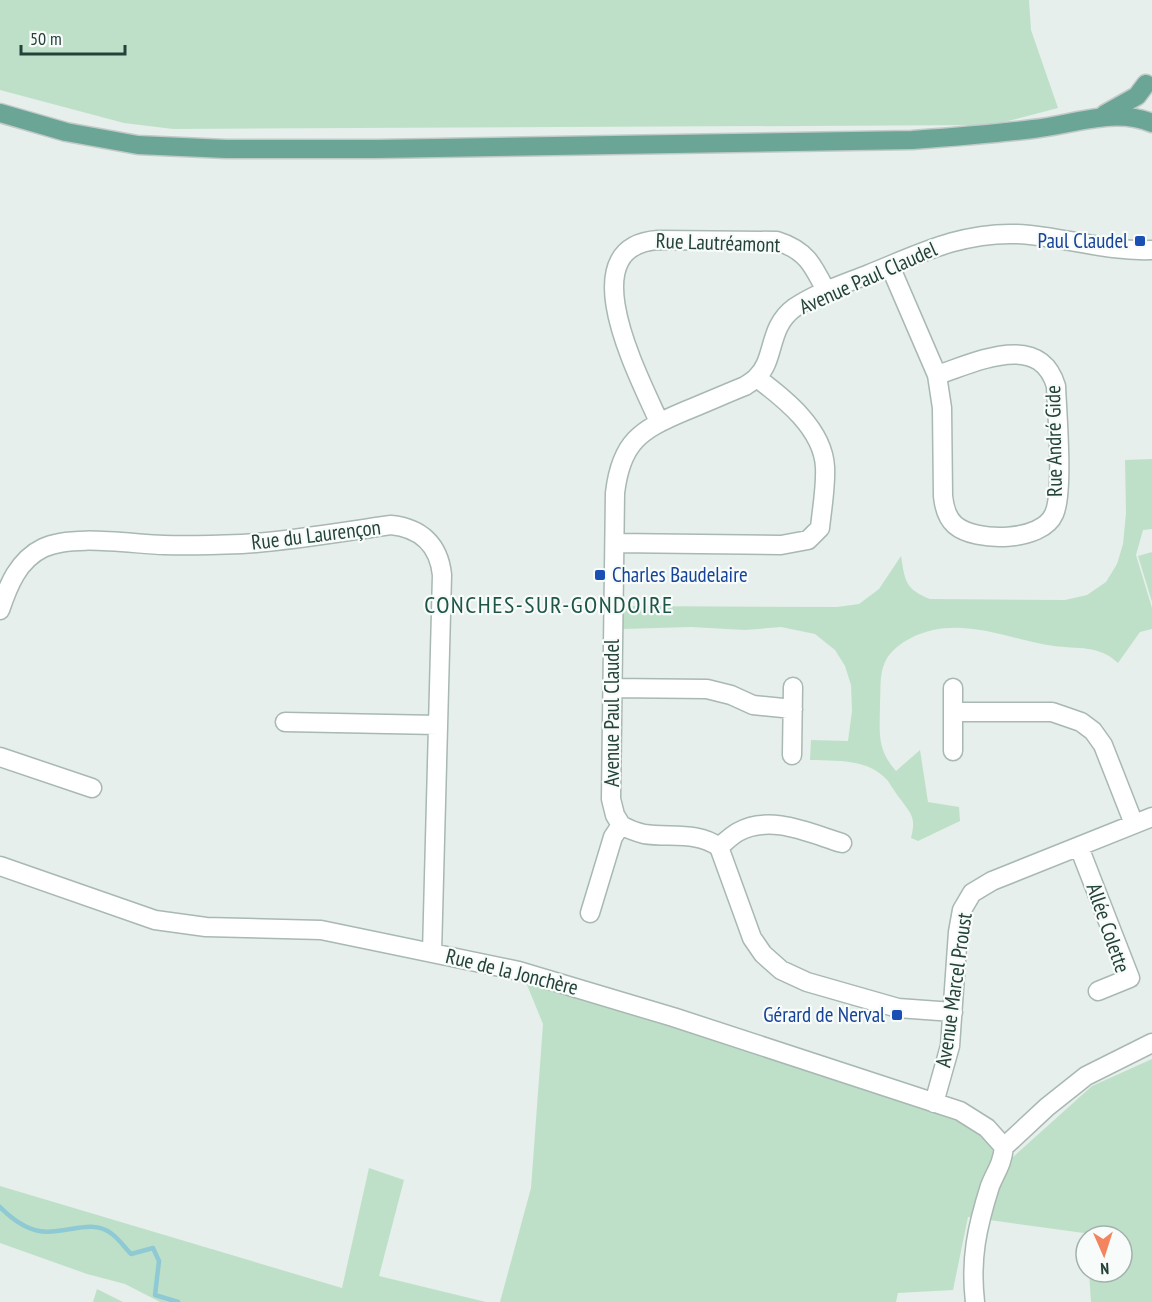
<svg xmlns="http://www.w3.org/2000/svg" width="1152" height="1302" viewBox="0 0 1152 1302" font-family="'PT Sans Narrow',sans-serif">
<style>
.green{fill:#bfe0c8}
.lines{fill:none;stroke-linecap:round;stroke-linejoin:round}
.stream{stroke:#8ec9d4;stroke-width:4.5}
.minor-casing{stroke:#a8b8b2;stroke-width:21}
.major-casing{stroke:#c2cac8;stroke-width:21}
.minor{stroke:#fff;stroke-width:18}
.major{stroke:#6aa596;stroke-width:18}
.transit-dot{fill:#1a4fb4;stroke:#f7fbf9;stroke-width:2}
.labels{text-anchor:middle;stroke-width:4.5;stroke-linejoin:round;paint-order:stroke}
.transit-label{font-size:21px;fill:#164399;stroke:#f7fbf9;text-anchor:end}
.street-label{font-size:21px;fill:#24423a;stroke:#f7fbf9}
.quarter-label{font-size:24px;letter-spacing:1.5px;fill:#1f5548;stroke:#f7fbf9}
</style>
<rect width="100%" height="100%" fill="#e6efeb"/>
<!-- green -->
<path class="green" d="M0,0h1029l2,30 27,78 -65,17 -820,4 -49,-6 -124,-33z
M1152,459v70l-9,1 -7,25 16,53v21l-12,3 -22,31c-18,-18 -41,-14 -64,-17 -48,-7 -96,-32 -143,-8 -10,5 -21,13 -26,24 -6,13 -4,28 -5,41 0,29 -4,45 16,68l24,-21 8,52 31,5 1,14 -42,20 -7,-3c5,-20 1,-23 -10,-38 -5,-6 -9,-13 -13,-19 -20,-23 -51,-20 -78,-21l1,-20 37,1 4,-30 -1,-26 -6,-19 -10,-16 -20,-16 -34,-7 -36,3 -54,-3 -68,2 1,-23 213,1 22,-3 20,-15 22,-33c4,25 4,33 29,43l135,1 22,-5 19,-13 11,-18 6,-20 3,-31 -1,-53z
M1152,552v50l-14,-46z
M525,980l411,128 48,25 29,24 79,-71 60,-27v243h-61l-2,-30h33v-36h-31v-2l-123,-17 -15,73 -55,3 -2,9h-396l31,-114 12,-164z
M369,1168l35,12 -25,96 107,26h-326l-35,-18 -38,-10 -87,-31v-57l342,102z
M97,1289l26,13h-30z"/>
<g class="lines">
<!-- stream -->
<path class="stream" d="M0,1207c11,11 24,21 39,24 24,5 52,-14 73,3 7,5 13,14 19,20l22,-6 6,13 -4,34 23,7"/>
<!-- minor casing -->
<g class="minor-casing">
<path id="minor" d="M890,266l47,109 5,33 1,88c1,10 4,22 12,29 21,18 87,17 99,-11 10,-22 3,-101 2,-128 -17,-56 -81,-23 -119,-11
M659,422c-18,-42 -91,-176 -1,-182l119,1c29,9 36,24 49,50
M615,543l166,2 27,-5 12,-12c2,-20 6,-41 5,-61 -2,-38 -40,-68 -68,-89
M0,610c8,-24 18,-50 43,-62 29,-14 88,-4 121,-3 26,1 52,0 78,-1 50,-3 99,-12 149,-19 30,3 48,20 51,50l-10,378
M612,688l95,1 24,6 22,10 40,4
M953,712h99l29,10 12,9 10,14 31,79
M285,722l153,3
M953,751v-63
M792,755l1,-68
M0,757l92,31
M621,825l-6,-10 -4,-16 4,-306c6,-51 25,-63 70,-82 20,-8 40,-17 60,-25 3,-2 8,-5 11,-8 20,-18 11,-50 38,-70 22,-15 50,-24 75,-34 50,-20 92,-42 148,-40 45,2 89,18 135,16
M621,825c7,4 15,7 23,9 26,4 53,-3 75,13l33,91 11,16 18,16 26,12 91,26 55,4
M719,847c6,-5 12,-11 19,-15 32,-18 71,1 104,11
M1079,847l51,131 -32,13
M0,866l155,54 51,7 115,3 198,41 154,46 287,94 27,17 17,19
M590,913l23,-76 8,-12
M934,1103l16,-57 8,-114 4,-22 10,-17 20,-12 160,-64
M975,1302c-5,-43 2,-75 15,-116 6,-15 12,-21 14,-39l43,-40 39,-31 66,-33"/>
</g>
<!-- major casing -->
<g class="major-casing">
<path id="major" d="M0,113l66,19 72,13 88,4h151l535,-9c41,-3 81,-6 121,-11 39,-4 81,-22 119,-6
M1105,114l32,-18 9,-12"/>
</g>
<!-- minor -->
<use href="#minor" class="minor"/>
<!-- major -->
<use href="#major" class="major"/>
</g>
<!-- markers -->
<g class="transit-dot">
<rect x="1134" y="235" width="12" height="12" rx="3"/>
<rect x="594" y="569" width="12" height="12" rx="3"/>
<rect x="891" y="1009" width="12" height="12" rx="3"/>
</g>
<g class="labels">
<!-- transit labels -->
<g class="transit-label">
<text x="1128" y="248">Paul Claudel</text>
<text x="612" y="582" text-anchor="start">Charles Baudelaire</text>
<text x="885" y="1022">Gérard de Nerval</text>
</g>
<!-- street labels -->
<g class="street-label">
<text transform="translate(718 243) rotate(2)" y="7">Rue Lautréamont</text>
<text transform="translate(868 278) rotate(-24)" y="7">Avenue Paul Claudel</text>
<text transform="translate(1054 441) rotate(-91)" y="7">Rue André Gide</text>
<text transform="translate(316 535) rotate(-7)" y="7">Rue du Laurençon</text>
<text transform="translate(612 713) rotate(-90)" y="7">Avenue Paul Claudel</text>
<text transform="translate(1108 928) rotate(71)" y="7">Allée Colette</text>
<text transform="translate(512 972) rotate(14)" y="7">Rue de la Jonchère</text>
<text transform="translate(954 990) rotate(-82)" y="7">Avenue Marcel Proust</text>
</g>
<!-- quarter labels -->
<g class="quarter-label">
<text x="549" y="613">CONCHES-SUR-GONDOIRE</text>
</g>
</g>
<!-- north arrow -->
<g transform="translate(1104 1254) rotate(177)"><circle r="28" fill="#f7fbf9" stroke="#a3b1ad" stroke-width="1.5"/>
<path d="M0-4.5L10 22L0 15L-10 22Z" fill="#f4845f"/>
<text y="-9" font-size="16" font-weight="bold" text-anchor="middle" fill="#24423a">N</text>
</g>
<!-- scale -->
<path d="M21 45v9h104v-9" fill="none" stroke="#24423a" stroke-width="3"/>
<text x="30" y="45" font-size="18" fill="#24423a" stroke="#f7fbf9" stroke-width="4.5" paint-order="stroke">50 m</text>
</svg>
